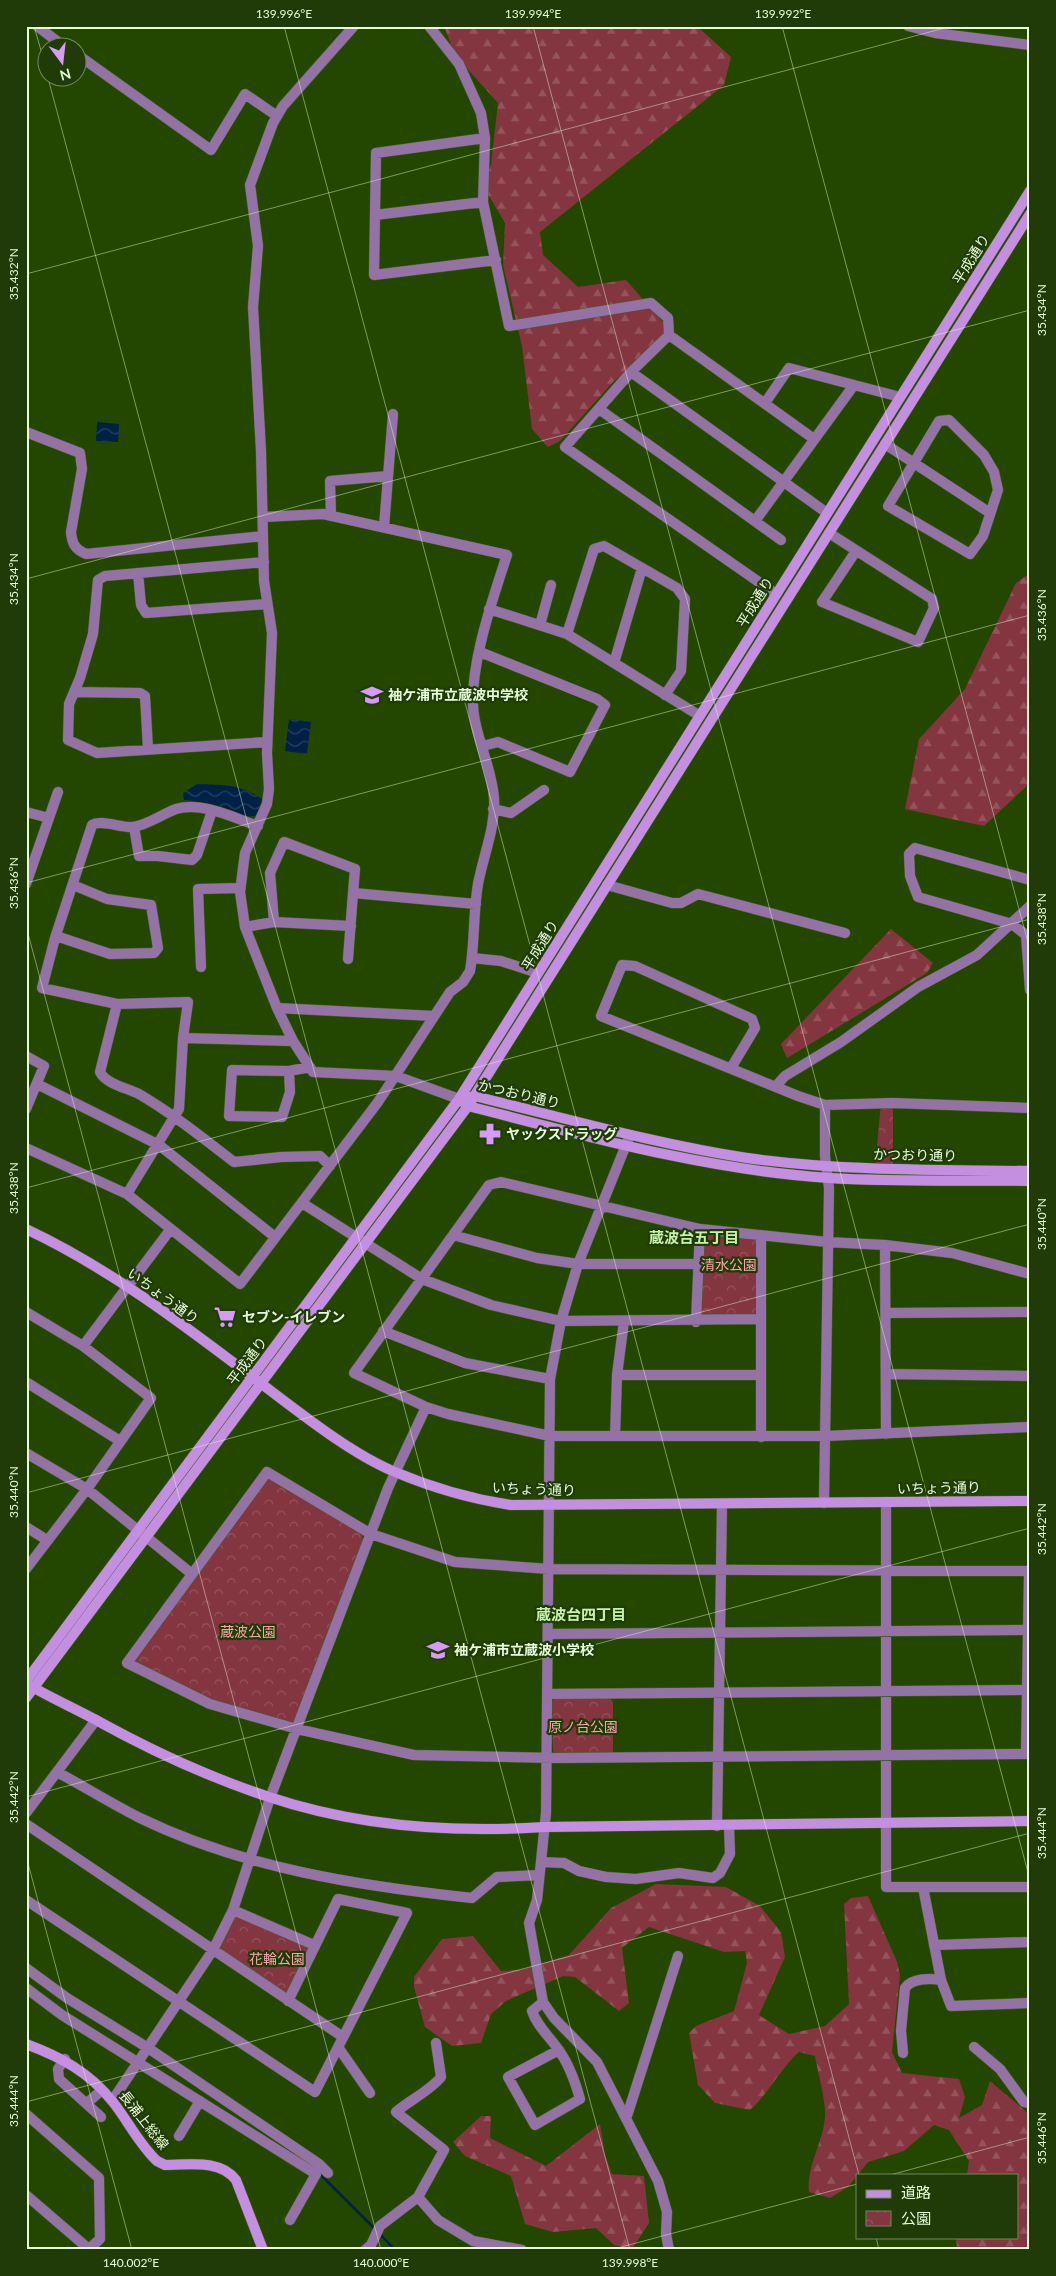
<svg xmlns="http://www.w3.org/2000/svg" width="1056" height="2276" viewBox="0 0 1056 2276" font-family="Lato,'Noto Sans JP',sans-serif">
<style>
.forest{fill:url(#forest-firs)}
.park{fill:url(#park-crowns)}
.water{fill:url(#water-waves)}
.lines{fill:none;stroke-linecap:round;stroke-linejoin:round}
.stream{stroke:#002146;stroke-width:2.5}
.street-casing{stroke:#436423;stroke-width:11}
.secondary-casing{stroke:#436423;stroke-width:11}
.street{stroke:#9472a6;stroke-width:10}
.secondary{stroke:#c58fe1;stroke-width:10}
.ticks{fill:none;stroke:#e6fcd9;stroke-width:1;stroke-opacity:0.45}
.labels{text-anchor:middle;stroke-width:4.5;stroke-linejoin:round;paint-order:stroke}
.street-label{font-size:14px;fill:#e6fcd9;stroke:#203b07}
.poi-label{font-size:14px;font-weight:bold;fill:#e6fcd9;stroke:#203b07;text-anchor:start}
.park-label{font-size:14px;fill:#f9a7ae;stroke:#203b07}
.neighbourhood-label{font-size:15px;font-weight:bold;fill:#c7f2ac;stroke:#203b07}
.neatline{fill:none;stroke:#e6fcd9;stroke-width:2}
.ticks-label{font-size:12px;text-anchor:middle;fill:#e6fcd9}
</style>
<defs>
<pattern id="forest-firs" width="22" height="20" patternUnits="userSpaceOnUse" patternTransform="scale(1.25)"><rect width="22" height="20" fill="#833540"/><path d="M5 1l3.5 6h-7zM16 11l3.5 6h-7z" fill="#95535b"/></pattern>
<pattern id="park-crowns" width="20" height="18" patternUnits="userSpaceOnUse" patternTransform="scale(1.25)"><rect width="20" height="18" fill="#833540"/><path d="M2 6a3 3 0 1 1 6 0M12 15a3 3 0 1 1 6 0" fill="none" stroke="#95535b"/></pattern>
<pattern id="water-waves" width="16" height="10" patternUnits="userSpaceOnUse" patternTransform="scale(1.25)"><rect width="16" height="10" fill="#002146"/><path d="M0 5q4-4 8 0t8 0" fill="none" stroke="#254260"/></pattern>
</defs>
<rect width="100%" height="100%" fill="#244700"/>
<!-- forest -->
<path class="forest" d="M444,26h247l9,3 31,28 -7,28 -184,147 3,23 35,32 48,-7 42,48 -23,31 -31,22 -54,60 -12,6 -16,-18 -10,-83 -19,-81 2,-42 -23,-39 9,-19 7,-62 -43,-48z
M1030,573v210l-46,43 -79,-17 14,-70 46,-50 51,-106z
M891,929l42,34 -6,10 -140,85 -6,-14z
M656,1884l70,3 34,19 21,26 4,25 -26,58 30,19 36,-8 24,-22 -5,-100 7,-6 17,-2 29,66 3,13 -8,77 10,21 57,6 6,18 -6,21 23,-13 8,-24 40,34v135h-73l-1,-13h61v-62h-50l2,-14 -20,-31 -15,-5 -30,26 -36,11 -20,25 -18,11 -21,-6c-3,-25 14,-49 16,-75 1,-16 -7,-43 -10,-61l-16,-4c-19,17 -30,41 -49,58l-35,-7 -17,-18 -9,-52 7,-7 38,-15 13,-48 -2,-12 -21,1 -75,-25 -27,21 7,55 -10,8 -44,-34 -12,-1 -57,25 -15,13 -10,29 -29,3 -27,-19 -11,-40v-10l28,-38 31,-3 28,35 20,-1 48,-15 42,-47z
M481,2116h10l-1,22 56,28 54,-42 5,31 7,19 32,2 5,47 -17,26 -18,-4 -18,-17 -43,4 -28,-8 -14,-48 -46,-20 -12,-14z"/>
<!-- park -->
<path class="park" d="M881,1102l12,1v66h-18z
M700,1229l61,6v84l-65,3z
M267,1472l95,60 1,10 -66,187 -87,-25 -83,-41z
M609,1697l4,5v49l-3,4 -51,2 -6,-6 -1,-49 3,-4z
M233,1910l81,35 -26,56 -75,-51z"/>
<!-- water -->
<path class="water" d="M97,422l22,2 -1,18 -22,-1z
M289,719l22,3 -4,32 -22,-3z
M197,784c26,1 43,0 65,15l-4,16c-22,7 -50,-15 -74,-15l-1,-7z"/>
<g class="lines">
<!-- stream -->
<path class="stream" d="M320,2174l56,56
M380,2234l15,16"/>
<!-- street casing -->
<g class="street-casing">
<path id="street" d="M37,26l29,22
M354,26l-71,80 -10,17 -23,62 8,61 -5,61 8,144 3,130 8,52 -5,120 2,36 -2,15 -22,49 -5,39 5,35 32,81 16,33 20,31 83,4 63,23
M429,26l30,38 22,49 4,25 -2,64 26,124 142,-23 17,15 1,17
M908,26l27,7 95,12
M78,55l133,95 34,-56 32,22
M485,138l-109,15 -2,122 122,-15
M375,215l108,-13
M631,372l196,141
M765,403l24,-35 111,29
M599,409l182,131
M949,420l35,35 10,17 4,18 -15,46 -13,18 -82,-48 51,-85z
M26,432l54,21 2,16 -11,63c1,12 4,17 15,22l177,-18
M885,444l105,69
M331,516l-1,-35 58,-5
M755,521l99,-136
M384,527l9,-113
M829,533l103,66 2,9 -16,34 -96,-40 34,-51
M264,562l-159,14 -7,4 -5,54 -13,44 -11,26 -1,36 29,13 170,-11
M138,573l3,32 5,8 121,-9
M776,594l-211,-147 66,-75 38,-37 145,104
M489,609l78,25 133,82
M540,625l11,-40
M567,634l27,-85 10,-3 73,42 8,11 -4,72 -16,24
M480,652l117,47 8,6 -35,67 -72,-30 -15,4
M614,663l28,-95
M74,692l66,1 5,3 3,53
M493,809l18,4 33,-23
M26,812l23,6
M134,827l5,29h19l34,4 5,-5 15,-44
M1030,880l-115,-32 -6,6 1,22 8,21 94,27 14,11 4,55
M26,884l32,-92
M607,885l65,18h9l17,-9 147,39
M274,922l77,4
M245,927l29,-5 -4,-49 14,-31 71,27 -2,24 123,11
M56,936l54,18 44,-1 4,-5 -7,-43 -44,-6 -34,-14
M472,958l29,3 37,12
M348,959l5,-66
M201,967l-3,-78 42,-1
M117,1004l-17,68c6,12 27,16 39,22 34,20 64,44 95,68l47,-5 39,-1 10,10
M277,1008l157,8
M183,1038l110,3
M26,1056l18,10 -18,43
M731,1068l24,-40 -3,-9 -117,-53 -13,-1 -21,51 197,80 27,9 68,-2 137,5
M289,1071l1,21 -8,25 -53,-1 3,-46 57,1 21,-4
M37,1084l122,61 116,92
M776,1086l9,-10 56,-34 77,-55 59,-32 53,-49
M630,1135l-52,129 -17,57 -11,58 -4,434 -9,87 -8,23 14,79 11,16 43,44 61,119 9,31 -1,22 3,16
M26,1148l101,46 113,90 138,-182 72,-110 13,-10 7,-11c5,-29 3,-59 8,-87 5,-27 18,-58 16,-86 -2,-27 -14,-51 -19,-77 -10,-44 18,-123 32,-166l-184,-41 -60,3
M127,1194l52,-85 4,-71 5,-36 -71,2 -75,-16 13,-50 37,-113c9,-6 29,3 41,2 15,-2 29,-13 43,-18 25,-8 58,9 82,17
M302,1203l120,76 69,26 70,16 200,-2
M453,1235l84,23 41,6h119
M885,1245l1,189
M1030,1274l-78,-21 -67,-8 -58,-3 -127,-13 -199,-47 -12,3 -135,188 72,34 22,7 102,22h275l205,-9
M26,1312l57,34 68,52 -64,91 -61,80
M886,1313l144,-1
M696,1322l4,-93
M383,1331l82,32 85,16
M83,1346l87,-116
M886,1374l144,2
M617,1375h143
M26,1382l94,59
M615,1436l2,-61 7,-54
M761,1437v-202
M26,1453l61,36 105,85
M886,1502v385h144
M824,1503l5,-315 -4,-32v-51
M26,1527l21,13
M1030,1571l-481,-2 -94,-7 -84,-28 -104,-62 -140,191 83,41 87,25 117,26 142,3 474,-4
M548,1634l480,-4
M547,1694l480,-4
M1026,1754l3,-183
M57,1772c28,15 55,32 83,46 103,50 219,68 332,80l25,-21 42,-2
M26,1813l70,-93
M26,1824l317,213
M717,1826l5,-322
M541,1862l23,1 15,8 27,6 30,2 43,-6 34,5 7,-5 10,-19 -1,-28
M923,1887l18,93 10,26 79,-3
M26,1900l289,192 92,-179 -69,-14 -50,102
M233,1910l81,35
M934,1945l96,-3
M26,1968l41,30 81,50 171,116 9,9
M26,1988l36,27 254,159 -26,46
M543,2002l-11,9c5,15 17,25 26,38 11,15 17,32 22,50l-45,26 -27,-48 51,-27
M338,2047l32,46
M974,2047l26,22 24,33 6,1
M903,2053l-2,-22 4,-43c7,-10 25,-10 36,-8
M65,2059l-7,10 1,10 42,38
M112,2101l101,-151 20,-40 37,-112 118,-310 38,-81
M87,2103l15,-13
M26,2114l73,64 1,61 -12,11
M626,2119l52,-163
M179,2136l21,-35
M26,2195l64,55
M418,2197l20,23 35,21 49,9
M365,2250l6,-5 9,-19 38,-29 26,-47 -48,-38c14,-12 35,-22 45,-35l-5,-34"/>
</g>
<!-- secondary casing -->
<g class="secondary-casing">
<path id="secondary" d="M470,1097l4,-1c91,22 181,48 273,62 94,13 188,12 283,13
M464,1103l4,3c118,30 238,64 361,72 66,4 134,2 201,3
M26,1229c81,38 154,93 225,147 42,31 96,76 144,96 38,16 76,27 116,33l519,-4
M26,1681l433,-582 571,-908
M29,1685c22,13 45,23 67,35 56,31 112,57 173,77 87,29 184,36 276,30l485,-6
M26,1698l442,-592 562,-892
M26,2044c35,13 63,28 87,58 15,19 26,42 44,59l8,4c24,0 55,-6 71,15l27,70"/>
</g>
<!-- street -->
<use href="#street" class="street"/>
<!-- secondary -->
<use href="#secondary" class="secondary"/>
</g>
<!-- ticks -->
<path class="ticks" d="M34,26l14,49M284,26l575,2149M533,26l497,1854M782,26l248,924M48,78l582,2172M26,274l926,-248M26,579l1004,-269M26,883l1004,-268M26,926l355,1324M26,1188l1004,-269M26,1493l1004,-269M26,1797l1004,-269M26,1856l106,394M26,2102l1004,-269M890,2175l140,-38M876,2237l3,13M610,2250l247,-66"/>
<!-- icons -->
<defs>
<g id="school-bare" transform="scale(1.725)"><path d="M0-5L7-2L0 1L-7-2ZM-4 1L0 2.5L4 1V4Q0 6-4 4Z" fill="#d89af8" stroke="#203b07" stroke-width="2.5" paint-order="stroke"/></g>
<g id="pharmacy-bare" transform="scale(1.725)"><path d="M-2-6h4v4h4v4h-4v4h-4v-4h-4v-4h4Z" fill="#d89af8" stroke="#203b07" stroke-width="2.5" paint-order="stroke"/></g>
<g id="supermarket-bare" transform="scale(1.725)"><path d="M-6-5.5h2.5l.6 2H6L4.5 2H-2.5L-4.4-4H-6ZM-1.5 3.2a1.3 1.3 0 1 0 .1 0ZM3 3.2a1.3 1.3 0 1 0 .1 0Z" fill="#d89af8" stroke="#203b07" stroke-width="2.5" paint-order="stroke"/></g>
</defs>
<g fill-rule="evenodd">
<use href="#school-bare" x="372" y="695"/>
<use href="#pharmacy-bare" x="490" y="1134"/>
<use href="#supermarket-bare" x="225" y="1317"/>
<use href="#school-bare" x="438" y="1650"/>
</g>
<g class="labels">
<!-- street labels -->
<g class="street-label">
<text transform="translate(971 259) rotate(-58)" y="5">平成通り</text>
<text transform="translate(755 602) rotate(-58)" y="5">平成通り</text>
<text transform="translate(540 945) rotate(-58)" y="5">平成通り</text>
<text transform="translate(519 1094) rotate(13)" y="5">かつおり通り</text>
<text transform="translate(915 1155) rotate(1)" y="5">かつおり通り</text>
<text transform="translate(163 1296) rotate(36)" y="5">いちょう通り</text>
<text transform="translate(247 1361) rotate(-53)" y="5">平成通り</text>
<text transform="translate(939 1488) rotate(-1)" y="5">いちょう通り</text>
<text transform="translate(534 1489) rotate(2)" y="5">いちょう通り</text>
<text transform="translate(144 2120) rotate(52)" y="5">長浦上総線</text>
</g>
<!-- poi labels -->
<g class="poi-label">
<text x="388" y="700">袖ケ浦市立蔵波中学校</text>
<text x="506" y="1139">ヤックスドラッグ</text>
<text x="242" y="1322">セブン-イレブン</text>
<text x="454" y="1655">袖ケ浦市立蔵波小学校</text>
</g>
<!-- park labels -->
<g class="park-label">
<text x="729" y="1270">清水公園</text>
<text x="248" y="1637">蔵波公園</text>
<text x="583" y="1732">原ノ台公園</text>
<text x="277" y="1964">花輪公園</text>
</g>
<!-- neighbourhood labels -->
<g class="neighbourhood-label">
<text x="694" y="1243">蔵波台五丁目</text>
<text x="581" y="1620">蔵波台四丁目</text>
</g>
</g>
<!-- border -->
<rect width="1056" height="2276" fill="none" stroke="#203b07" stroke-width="55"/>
<!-- legend -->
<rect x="856" y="2174" width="162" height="65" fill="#203b07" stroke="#6f885b"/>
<rect x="866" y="2190" width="25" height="8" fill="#c58fe1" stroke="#6f885b"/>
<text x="901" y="2198" font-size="15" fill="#e6fcd9">道路</text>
<rect x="866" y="2211" width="25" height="15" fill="url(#park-crowns)" stroke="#6f885b"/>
<text x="901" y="2224" font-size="15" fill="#e6fcd9">公園</text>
<!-- north arrow -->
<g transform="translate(62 62) rotate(165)"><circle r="24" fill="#203b07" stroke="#6f885b"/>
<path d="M0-4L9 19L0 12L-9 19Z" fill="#d89af8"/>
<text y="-8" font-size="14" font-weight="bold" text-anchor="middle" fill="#e6fcd9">N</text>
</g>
<rect x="28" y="28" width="1000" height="2220" class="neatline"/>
<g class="ticks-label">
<text x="284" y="18">139.996°E</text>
<text x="533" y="18">139.994°E</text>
<text x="783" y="18">139.992°E</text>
<text transform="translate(14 274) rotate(-90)" y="4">35.432°N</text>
<text transform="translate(1042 310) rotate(-90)" y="4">35.434°N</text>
<text transform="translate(14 579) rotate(-90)" y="4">35.434°N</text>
<text transform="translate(1042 615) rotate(-90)" y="4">35.436°N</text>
<text transform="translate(14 883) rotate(-90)" y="4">35.436°N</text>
<text transform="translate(1042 919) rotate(-90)" y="4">35.438°N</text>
<text transform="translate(14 1188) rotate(-90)" y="4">35.438°N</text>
<text transform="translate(1042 1224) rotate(-90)" y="4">35.440°N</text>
<text transform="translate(14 1492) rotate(-90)" y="4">35.440°N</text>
<text transform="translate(1042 1529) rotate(-90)" y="4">35.442°N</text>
<text transform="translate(14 1797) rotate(-90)" y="4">35.442°N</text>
<text transform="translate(1042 1833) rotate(-90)" y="4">35.444°N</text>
<text transform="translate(14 2101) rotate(-90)" y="4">35.444°N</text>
<text transform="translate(1042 2138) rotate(-90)" y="4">35.446°N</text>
<text x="131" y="2267">140.002°E</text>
<text x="381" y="2267">140.000°E</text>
<text x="630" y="2267">139.998°E</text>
</g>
</svg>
